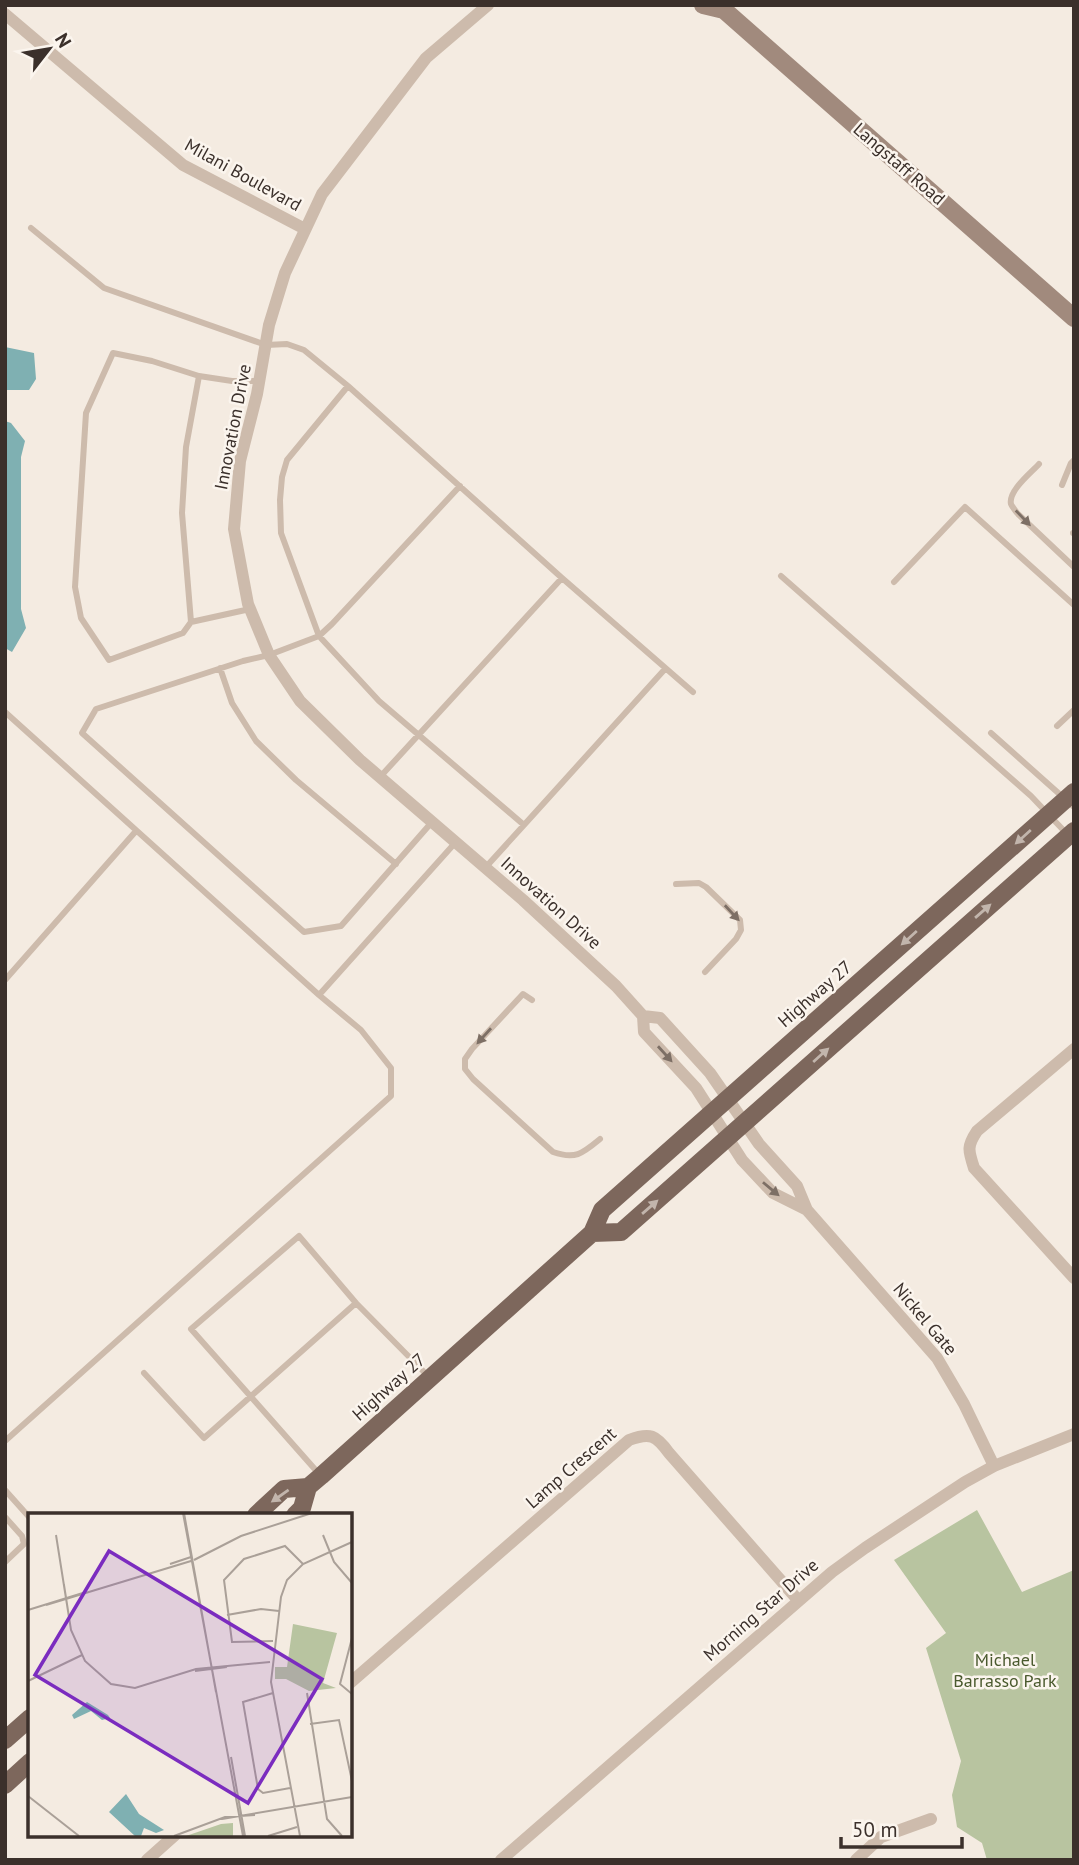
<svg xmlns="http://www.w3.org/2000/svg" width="1079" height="1865" viewBox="0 0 1079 1865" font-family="'PT Sans',sans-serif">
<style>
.green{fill:#b8c4a0}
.water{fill:#7fb0b2}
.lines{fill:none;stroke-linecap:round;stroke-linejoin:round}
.service{stroke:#cdbbac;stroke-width:6}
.minor{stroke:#cdbbac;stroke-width:12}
.secondary{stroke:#a18a7d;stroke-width:18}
.primary{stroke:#7d675c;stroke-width:18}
.oneway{fill:#7d6f65}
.oneway2{fill:#c2b5ac}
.labels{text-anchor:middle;stroke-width:5;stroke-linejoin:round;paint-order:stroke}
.street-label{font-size:18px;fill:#3b302b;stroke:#fbf5ee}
.park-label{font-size:18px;fill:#4a5a2e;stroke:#fbf5ee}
.inset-road{fill:none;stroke:#aaa098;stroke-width:2}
.view{fill:#7b2cbf;fill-opacity:0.15;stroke:#7b2cbf;stroke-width:3.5}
.inset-edge{fill:none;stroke:#3b302b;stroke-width:3.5}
</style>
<rect width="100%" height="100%" fill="#f4ebe1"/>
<!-- green -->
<path class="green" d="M977,1510l45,82 52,-22v290h-87l-5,-17 -25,-16 -5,-32 9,-34 -35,-113 20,-15 -52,-73z"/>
<!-- water -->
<path class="water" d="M5,347l29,6 2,26 -7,11h-24z
M5,421l6,2 14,18 -4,16v152l5,19 -14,24 -7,-4z"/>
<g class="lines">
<!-- service -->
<path class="service" d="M31,228l73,60 162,57 21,-1 17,6 44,36 214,192 131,114
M348,386l-61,74 -5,17 -2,23 1,33 38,103 60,65 145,124 -39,43
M1039,464c-8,9 -31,27 -28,40 0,1 6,9 7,10l56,53
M1062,485l9,-22 3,-3
M1073,533h1
M781,576l250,220 37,39
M894,582l71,-75 109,98
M250,609l-59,13 -9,-109 4,-66 13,-71 33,5h27
M191,622l-8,11 -74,27 -28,-42 -6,-31 11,-174 27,-60 39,8 47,15
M220,668l12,35 24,38 40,39 100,84
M5,712l314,283 42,35 30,38v28l-386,345
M1057,726l17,-16
M991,733l83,74
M380,777l182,-199
M432,822l-91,104 -37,6 -222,-199 14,-24 147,-48 26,-6 50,-19 13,-12 128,-138
M524,825l141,-156
M676,884l23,-1 7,4 34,33 1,10 -5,9 -31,33
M5,980l131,-149
M319,995l136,-152
M532,1000l-9,-6 -51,55 -7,10v10l8,10 80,73c23,8 30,1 47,-13
M356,1303l73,74
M144,1373l60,65 152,-135 -57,-67 -108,93 129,146
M5,1490l25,28
M5,1517l17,19 2,8 -19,18"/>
<!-- minor -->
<path class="minor" d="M488,5l-62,53 -104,136 -37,79 -16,52 -12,69 -17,67 -6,68 14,75 21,51 31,46 60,59 163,140 93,86 27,30 1,16 52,56 46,72 31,33 34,17
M5,14l178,151 122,64
M643,1016l17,2 50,55 49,71 38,42 10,24 130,148 27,46 30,62
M1074,1049l-97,82c-10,15 -9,19 -3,37l100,110
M350,1683l279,-243c21,-8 27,-5 40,13l129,147
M147,1860l28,-25
M501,1860l331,-288 33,-24 100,-66 29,-16 80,-32
M856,1860l25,-23 50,-18"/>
<!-- secondary -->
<path class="secondary" d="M703,5l21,5
M722,5l2,5 350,308"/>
<!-- primary -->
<path class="primary" d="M592,1233l29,-1 453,-401
M256,1515l28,-26 24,-2 13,-11 271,-243 10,-23 472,-418
M295,1515l7,-7 6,-21
M5,1740l25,-22
M5,1785l25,-23"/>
</g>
<!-- one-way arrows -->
<defs><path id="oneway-solid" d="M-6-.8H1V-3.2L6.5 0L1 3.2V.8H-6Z" transform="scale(1.75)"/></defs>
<g class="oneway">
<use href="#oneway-solid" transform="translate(1023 518) rotate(46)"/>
<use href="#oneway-solid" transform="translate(732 913) rotate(47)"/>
<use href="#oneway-solid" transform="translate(484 1036) rotate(132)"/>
<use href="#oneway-solid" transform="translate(665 1054) rotate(48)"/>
<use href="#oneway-solid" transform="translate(771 1189) rotate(40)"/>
</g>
<g class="oneway2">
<use href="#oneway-solid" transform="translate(1023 837) rotate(138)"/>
<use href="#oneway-solid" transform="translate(983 911) rotate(-41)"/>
<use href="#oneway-solid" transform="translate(909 938) rotate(138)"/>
<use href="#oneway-solid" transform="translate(821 1055) rotate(-42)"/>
<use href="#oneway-solid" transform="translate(650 1207) rotate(-41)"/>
<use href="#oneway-solid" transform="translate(280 1496) rotate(145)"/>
</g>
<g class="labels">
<!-- street labels -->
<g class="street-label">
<text transform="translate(899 164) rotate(41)" y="6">Langstaff Road</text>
<text transform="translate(243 175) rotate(29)" y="6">Milani Boulevard</text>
<text transform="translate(233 427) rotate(-79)" y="6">Innovation Drive</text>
<text transform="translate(551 903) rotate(42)" y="6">Innovation Drive</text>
<text transform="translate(815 994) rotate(-41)" y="6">Highway 27</text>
<text transform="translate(925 1319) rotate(50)" y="6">Nickel Gate</text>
<text transform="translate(389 1387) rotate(-42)" y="6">Highway 27</text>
<text transform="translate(571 1468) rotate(-41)" y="6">Lamp Crescent</text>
<text transform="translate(761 1610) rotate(-41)" y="6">Morning Star Drive</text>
</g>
<!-- park labels -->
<g class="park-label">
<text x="1005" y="1666">Michael<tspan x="1005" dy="21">Barrasso Park</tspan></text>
</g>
</g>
<!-- overview -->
<g transform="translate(28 1513)">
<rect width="324" height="324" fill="#f4ebe1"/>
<path d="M265,111l44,9 -14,50 13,5 -27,3 -23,-12h-11v-12h12zM205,310v13h-47l35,-12z" fill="#b8c4a0"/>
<path d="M59,189l21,13 2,3 -8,2 -11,-9 -17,8 -2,-4zM98,281l13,20 25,16 -8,3 -12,-5 -3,8h-6l-26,-24z" fill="#7fb0b2"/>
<path class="inset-road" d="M155,0l60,323M156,0l32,179M28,22l15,95 14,31 26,23 24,4 61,-19 74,-7M295,22l11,27 18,21M166,47l47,-24 71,-23M142,51l21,-7M36,72l5,32M18,92l145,-44M0,97l58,-18M199,102l34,-6 18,2M324,125l-12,46 12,10M245,128l-41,1 -8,-62 20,-21 41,-13 18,18M167,158l32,-4M0,168l54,-26M245,180l-30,9 15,87 5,4 27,-5M279,180l20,126 15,17M282,211l29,-4 13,61M203,244l14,79M0,283l51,40M194,306l130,-22M146,323l51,-19 30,-2M240,323l29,-9M272,323l-29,-154 10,-85 6,-17 16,-16 49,-22"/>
<path class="view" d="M81,38l213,128 -74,124 -213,-128z"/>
<rect width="324" height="324" class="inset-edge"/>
</g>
<!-- border -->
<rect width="1079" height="1865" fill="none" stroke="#3b302b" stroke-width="14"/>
<!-- north arrow -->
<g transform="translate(49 49) rotate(59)" stroke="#fbf5ee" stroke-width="5" paint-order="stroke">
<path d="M0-5L12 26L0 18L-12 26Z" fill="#3b302b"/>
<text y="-10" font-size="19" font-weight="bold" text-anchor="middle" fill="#3b302b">N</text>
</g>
<!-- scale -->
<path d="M841 1837v10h121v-10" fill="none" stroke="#3b302b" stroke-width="3.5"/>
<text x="852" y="1837" font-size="21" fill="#3b302b" stroke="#fbf5ee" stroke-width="5" paint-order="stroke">50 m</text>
</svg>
